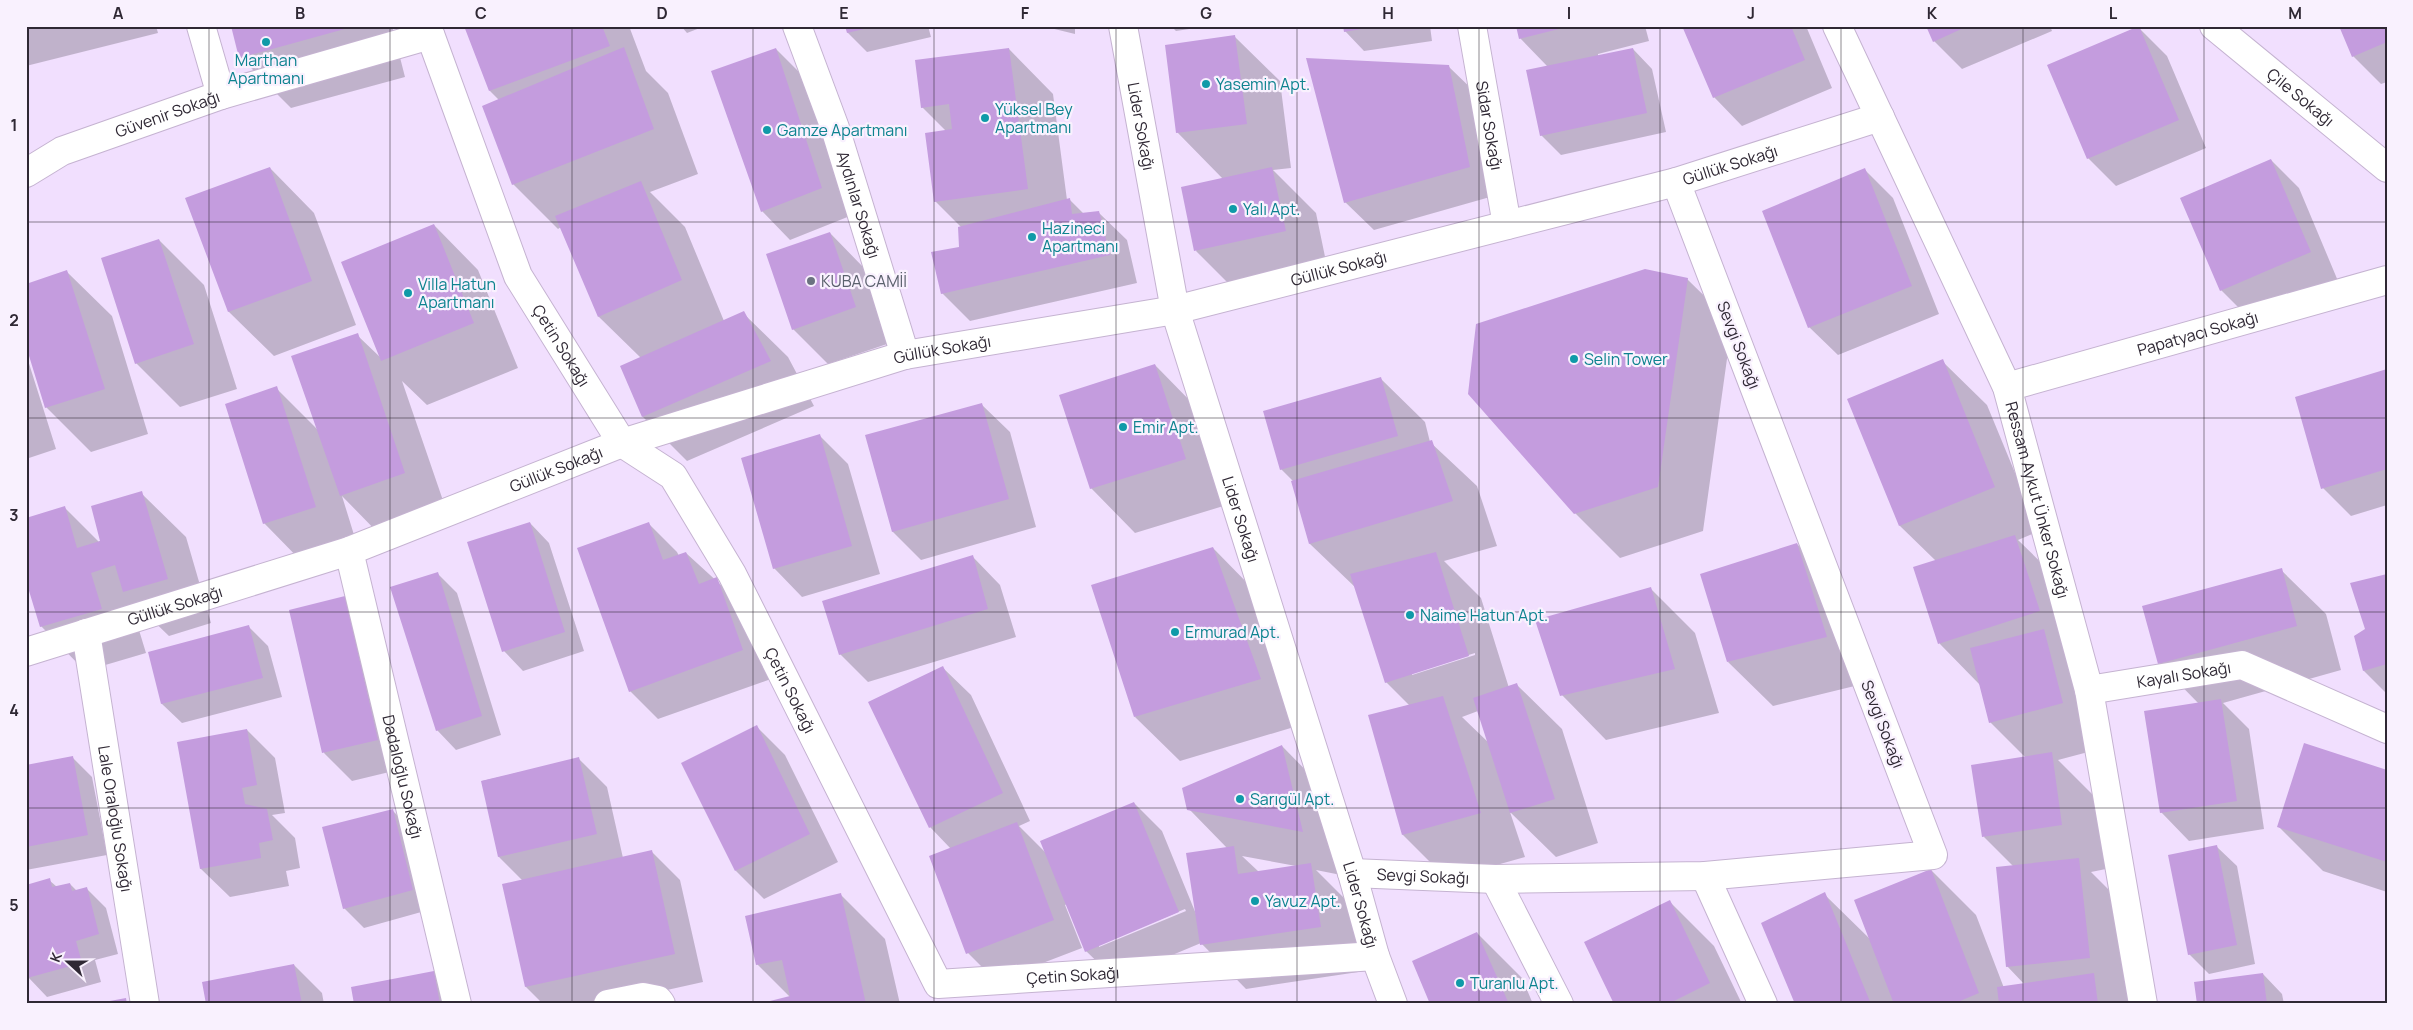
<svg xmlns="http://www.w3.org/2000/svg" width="2413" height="1030" viewBox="0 0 2413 1030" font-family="Manrope,sans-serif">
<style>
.shadow{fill:#0003;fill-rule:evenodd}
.building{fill:#c49cde}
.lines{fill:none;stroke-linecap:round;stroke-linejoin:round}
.minor-casing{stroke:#c5b3d1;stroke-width:30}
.minor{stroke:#fff;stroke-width:28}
.grid{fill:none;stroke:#2f2834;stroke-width:1;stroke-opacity:0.55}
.culture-dot{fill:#0f9aa8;stroke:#f9f1fe;stroke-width:2}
.worship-dot{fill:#6b7280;stroke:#f9f1fe;stroke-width:2}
.labels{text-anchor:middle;stroke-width:4.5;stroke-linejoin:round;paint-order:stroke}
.culture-label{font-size:16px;fill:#0d838f;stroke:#f9f1fe;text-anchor:start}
.street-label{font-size:16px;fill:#2f2834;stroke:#f9f1fe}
.worship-label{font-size:16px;fill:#5b616d;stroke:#f9f1fe;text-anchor:start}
.neatline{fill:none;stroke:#2f2834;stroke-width:2}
.grid-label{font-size:16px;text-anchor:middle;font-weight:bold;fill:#2f2834}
</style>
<rect width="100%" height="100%" fill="#f1dffe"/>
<!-- shadow -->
<path class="shadow" d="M26,26h130l2,7 -132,33z
M233,26h159l13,51 -114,31 -51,-51z
M467,26h162l17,45 22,22 30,81 -48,18 35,35 39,94 19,-8 45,44 26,49 -127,55 -44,-44 -2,-59 -42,-41 -38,-90 -3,2 -45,-45 -14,-84 -9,-9z
M681,26h24l-18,7z
M846,26h82l3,11 -64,15 -19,-19z
M1042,26h33v8z
M1171,26h38l-33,5z
M1344,26h86l2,15 -68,10 -19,-20z
M1517,26h128l4,15 -51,13v2l35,-7 19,20 14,63 -105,23 -20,-20 7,-68 -28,-29z
M1684,26h122l26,62 -90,38 -28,-29z
M1927,26h123l2,5 -90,38 -28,-28z
M2387,26v56l-6,2 -28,-28z
M2139,28l28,28 39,92 -90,38 -28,-28z
M1235,37l45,44 11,87 -18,2 43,43 13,63 -89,19 -44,-44 27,-72 -46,-47z
M776,49l28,28 46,139 -60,24 -28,-29z
M1009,49l44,45 14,106h3l14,14 14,-2 29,28 10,43 -167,38 -28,-28 19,-45v-21l-26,-26 11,-70 -24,-24z
M1448,66l29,28 20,101 -123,35 -29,-28z
M2271,160l28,28 39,93 -89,37 -28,-28z
M270,168l44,45 42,112 -82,31 -45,-44 -42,-113z
M1865,170l28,28 46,116 -101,41 -29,-28z
M434,225l44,45 40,98 -91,37 -25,-24 47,137 -64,22 -43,-44 17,55 -51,17 -44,-45 12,-135 42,42 39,-95 24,23z
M830,233l35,36 25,74 -62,21 -35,-35z
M159,240l45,45 33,104 -57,18 -44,-44z
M67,272l45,44 36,118 -57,18 -45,-45z
M1687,279l45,44 -29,208 -83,27 -45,-45z
M26,354l30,95 -30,10z
M1942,361l45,44 52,126 -21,9 41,40 48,167 -49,13 38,38 10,71 -15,3 32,32 11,98 -338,2 28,-110 47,46 60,-70 45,45 28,73 21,-3 -18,-19 6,-100 -29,-29 42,-79 -36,-36 -10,-37 -40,-41 -25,-76 21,-7 -36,-35 -51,-127z
M1155,365l44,45 31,94 -95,29 -44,-45z
M2387,371v134l-36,11 -28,-28z
M1380,378l45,44 5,20 47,44 20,60 -53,15 37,37 28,90 8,-3 45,44 36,114 -42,14 -46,-45 15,45 -78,22 -44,-44 7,-129 -24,-24 -30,-94 -46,-44 -16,-62 -13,-13zM1475,653v2l-63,20v-2zM1478,711l11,32 -27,-26z
M981,404l29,28 26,95 -115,33 -28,-28 -27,-96z
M820,436l28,28 32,110 -78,23 -28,-29z
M141,493l45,44 25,86 -42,13 -23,-22 -11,3 11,36 -61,18 -44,-45 24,-118 34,34z
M530,523l19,20 35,108 -61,20 -19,-20z
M649,524l28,28 2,4 7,-3 59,54 26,72 -113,40 -28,-28z
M1797,544l44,44 30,94 -98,24 -45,-44z
M1213,548l44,45 47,131 -124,37 -45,-44z
M972,556l28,29 16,52 -148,45 -28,-28z
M2281,570l45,44 15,56 -118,33 26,26 15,100 -75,12 -28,-29 38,-108 -40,-41z
M437,573l20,20 44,142 -45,15 -19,-20z
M2387,575v119l-23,-23 2,-42z
M1650,588l45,45 24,80 -113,27 -44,-45z
M344,597l29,28 33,143 -54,13 -28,-28z
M249,627l19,19 14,51 -100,26 -20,-19 -13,-51z
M942,667l29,28 59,126 -11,5 27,27 88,-50 28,28 34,83 31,-66 -38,-39 93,-63 44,45 20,85 -30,-6 39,39 10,62 -119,18 -45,-46 -86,36 -29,-28 -19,-47 -2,1 17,43 -86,33 -28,-28 -17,-104 -21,-22zM1242,856l54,10 -37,6zM1185,909l1,2 -87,36v-2z
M757,727l28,28 53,107 -74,37 -28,-28z
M247,730l28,28 10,55 -13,2 23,23 5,30 -14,3 3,15 -59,11 -29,-28 -22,-126z
M72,757l20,20 15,78 -81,15v-104z
M579,759l28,28 16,71 29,-6 28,28 23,102 -99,22h-61l-17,-17 -3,-106 -24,-24 -17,-76z
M2387,772v120l-64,-21 -44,-44z
M392,810l20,20 20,79 -68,19 -20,-20z
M2217,847l20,19 18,98 -46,10 -20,-20z
M49,880l8,7 13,-3 7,7 9,-3 20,20 12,46 -23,6 6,22 -54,15 -19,-20 -2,-6v-85z
M841,895l44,44 15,65h-128l19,-6 -34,-34z
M1669,901l45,45 28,58h-127z
M1477,933l45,45 11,26h-101z
M294,965l28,28 2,11h-117z
M434,972l31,32h-110z
M2263,974l19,20 2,10h-86z"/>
<!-- building -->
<path class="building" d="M231,26h121v1l-113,31z
M464,26h138l8,20 -121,45z
M845,26h27v1l-25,6z
M1343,26h30v1l-29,5z
M1516,26h51v1l-48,12z
M1682,26h109l14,34 -92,38z
M1926,26h42l-35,16z
M2139,26l40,94 -92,39 -40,-94z
M2339,26h48v16l-35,15z
M1235,35l12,89 -71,9 -11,-88z
M624,47l30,82 -142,56 -30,-79z
M776,48l46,140 -61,24 -50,-141z
M1009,48l19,141 -94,13 -9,-69 27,-4 -3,-25 -28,4 -6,-48z
M1633,48l14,65 -107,23 -14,-66z
M1306,58l143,7 21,102 -126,36z
M2271,159l40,93 -91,39 -40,-93z
M270,167l42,114 -84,31 -43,-114z
M1272,167l14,64 -92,20 -13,-64z
M1865,168l47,118 -104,42 -46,-117z
M641,181l41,99 -84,37 -43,-101z
M1070,198l2,16 27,-3 11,44 -169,39 -10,-42 28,-5 -1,-20z
M434,224l40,99 -93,38 -40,-99z
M830,232l26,75 -64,23 -26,-76z
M159,239l35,105 -59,20 -34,-106z
M1645,269l43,9 -30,209 -84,27 -106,-120 8,-70z
M67,270l38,119 -60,19 -19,-62v-62z
M744,311l27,50 -129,56 -22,-51z
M358,333l47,140 -65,23 -49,-140z
M1943,359l52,128 -96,39 -52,-127z
M1155,364l31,95 -96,30 -31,-94z
M2387,369v100l-66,20 -26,-92z
M1381,377l17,59 -118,34 -17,-59z
M277,386l39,121 -53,17 -38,-120z
M982,403l27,96 -117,33 -27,-97z
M820,434l32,112 -79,23 -32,-111z
M1432,440l21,61 -144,43 -18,-63z
M142,491l26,88 -45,13 -8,-27 -24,8 11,36 -62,18 -14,-46v-63l39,-12 12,42 23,-7 -9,-35z
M530,522l35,110 -63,20 -35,-110z
M649,522l14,38 23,-8 13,32 18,-7 26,73 -114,42 -52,-144z
M2015,535l25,76 -102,33 -25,-77z
M1797,543l30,94 -100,25 -27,-88z
M1213,547l48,132 -127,38 -43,-132z
M1436,552l33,104 -84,27 -35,-109z
M973,555l15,54 -149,46 -17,-54z
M2282,568l15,58 -139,38 -16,-58z
M438,572l44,144 -46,15 -46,-144z
M2387,574v90l-24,7 -9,-35 11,-7 -15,-46z
M1651,587l24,82 -115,27 -25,-76z
M345,596l33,144 -56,13 -33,-143z
M249,625l14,53 -102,26 -13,-52z
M2044,629l19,74 -74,20 -19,-75z
M943,666l60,127 -74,35 -61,-126z
M1517,683l38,116 -45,14 -37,-115z
M1443,696l38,117 -79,22 -34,-120z
M2221,699l16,102 -77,12 -16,-102z
M757,725l53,109 -75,37 -54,-108z
M247,729l10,56 -15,3 3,16 22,5 6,31 -14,3 2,15 -61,11 -23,-127z
M2304,743l83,27v92l-110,-35z
M1282,745l21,87 -116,-22 -5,-22z
M2052,752l10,73 -80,12 -11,-72z
M73,756l15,79 -62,12v-82z
M579,757l18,77 -99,23 -17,-76z
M1134,802l45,110 -94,40 -45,-111z
M393,809l20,81 -70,19 -21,-82z
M1017,822l37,98 -88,34 -37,-98z
M2217,845l20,100 -49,10 -20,-100z
M1234,846l4,28 73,-11 10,64 -121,18 -14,-92z
M652,850l23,104 -150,33 -23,-103z
M2079,858l11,100 -84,9 -10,-100z
M1931,869l48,124 -26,11h-59l-40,-104z
M50,878l2,9 18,-4 2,8 15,-4 12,47 -23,7 6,22 -55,15 -1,-93z
M1825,892l46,112h-76l-34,-81z
M841,893l25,111h-95l-1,-3 20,-5 -8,-36 -26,5 -11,-49z
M1670,900l40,83 -42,21h-54l-30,-62z
M1477,932l32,72h-79l-18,-43z
M294,964l8,40h-96l-4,-22z
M434,971l6,33h-86l-3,-17z
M2094,973l4,31h-99l-2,-17z
M2263,973l4,31h-70l-3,-22z
M126,998l1,6h-28v-1z"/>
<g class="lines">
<!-- minor casing -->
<g class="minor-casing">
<g id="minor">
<path d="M201,26l20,69"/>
<path id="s1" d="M427,26l91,250 104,167 51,33 59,98 206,410 437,-28"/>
<path id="s2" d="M797,26l38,102 70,227"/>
<path id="s3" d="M1123,26l52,284 177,563 23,83 18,48"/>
<path id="s4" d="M1472,26l35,199"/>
<path id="s5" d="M1837,26l170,361 82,303 54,314"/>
<path id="s6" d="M2214,26l173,142"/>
<path id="s7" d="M26,173l36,-22 159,-56 209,-60"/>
<path id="s8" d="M2007,387l380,-107"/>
<path id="s9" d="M349,551l108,453"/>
<path id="s10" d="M86,633l59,371"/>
<path id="s11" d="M26,652l323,-101 273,-108 283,-88 270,-45 501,-128 204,-65"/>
<path id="s12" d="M2089,690l153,-25 145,64"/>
<path id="s13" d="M1352,873l143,6 210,-3 228,-21 -257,-673"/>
<path d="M1705,876l58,128"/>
<path d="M1495,879l64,125"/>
<path d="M608,1004l35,-7 15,3 3,4"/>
</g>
</g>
<!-- minor -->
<use href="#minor" class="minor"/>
</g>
<!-- grid -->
<path class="grid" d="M209,26v978M390,26v978M572,26v978M753,26v978M934,26v978M1116,26v978M1297,26v978M1479,26v978M1660,26v978M1841,26v978M2023,26v978M2204,26v978M26,222h2361M26,418h2361M26,612h2361M26,808h2361"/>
<!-- markers -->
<g class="culture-dot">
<circle cx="266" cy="42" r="5"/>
<circle cx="1206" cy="84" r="5"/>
<circle cx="985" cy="118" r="5"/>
<circle cx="767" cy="130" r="5"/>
<circle cx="1233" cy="209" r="5"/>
<circle cx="1032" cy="237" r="5"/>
<circle cx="408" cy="293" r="5"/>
<circle cx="1574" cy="359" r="5"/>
<circle cx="1123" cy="427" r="5"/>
<circle cx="1410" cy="615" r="5"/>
<circle cx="1175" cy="632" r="5"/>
<circle cx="1240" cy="799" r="5"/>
<circle cx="1255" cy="901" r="5"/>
<circle cx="1460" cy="983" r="5"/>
</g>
<circle class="worship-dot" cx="811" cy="281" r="5"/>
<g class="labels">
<!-- culture labels -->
<g class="culture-label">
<text x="266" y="66" text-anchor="middle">Marthan<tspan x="266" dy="18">Apartmanı</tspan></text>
<text x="1216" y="90">Yasemin Apt.</text>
<text x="995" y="115">Yüksel Bey<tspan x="995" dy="18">Apartmanı</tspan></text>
<text x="777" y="136">Gamze Apartmanı</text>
<text x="1243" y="215">Yalı Apt.</text>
<text x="1042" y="234">Hazineci<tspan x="1042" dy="18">Apartmanı</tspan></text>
<text x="418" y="290">Villa Hatun<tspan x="418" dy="18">Apartmanı</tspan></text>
<text x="1584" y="365">Selin Tower</text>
<text x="1133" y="433">Emir Apt.</text>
<text x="1420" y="621">Naime Hatun Apt.</text>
<text x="1185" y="638">Ermurad Apt.</text>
<text x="1250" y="805">Sarıgül Apt.</text>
<text x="1265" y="907">Yavuz Apt.</text>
<text x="1470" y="989">Turanlu Apt.</text>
</g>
<!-- street labels -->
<g class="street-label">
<text dy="6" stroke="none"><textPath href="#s6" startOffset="112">Çile Sokağı</textPath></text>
<text dy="6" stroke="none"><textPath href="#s7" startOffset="154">Güvenir Sokağı</textPath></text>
<text dy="6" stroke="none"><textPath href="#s4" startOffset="101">Sidar Sokağı</textPath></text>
<text dy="6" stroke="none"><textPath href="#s3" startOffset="102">Lider Sokağı</textPath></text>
<text dy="6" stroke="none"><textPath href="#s11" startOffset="1776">Güllük Sokağı</textPath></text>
<text dy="6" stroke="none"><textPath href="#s2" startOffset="189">Aydınlar Sokağı</textPath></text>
<text dy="6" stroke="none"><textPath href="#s11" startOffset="1371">Güllük Sokağı</textPath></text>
<text dy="6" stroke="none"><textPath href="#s8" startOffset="198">Papatyacı Sokağı</textPath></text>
<text dy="6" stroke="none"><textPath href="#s1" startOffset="348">Çetin Sokağı</textPath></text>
<text transform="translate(1739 345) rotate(69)" y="6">Sevgi Sokağı</text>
<text dy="6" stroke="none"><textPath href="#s11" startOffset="966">Güllük Sokağı</textPath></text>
<text dy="6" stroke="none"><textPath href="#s11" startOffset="561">Güllük Sokağı</textPath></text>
<text dy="6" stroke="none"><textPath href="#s5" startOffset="516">Ressam Aykut Ünker Sokağı</textPath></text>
<text dy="6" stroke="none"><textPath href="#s3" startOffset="508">Lider Sokağı</textPath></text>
<text dy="6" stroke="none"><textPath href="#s11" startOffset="156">Güllük Sokağı</textPath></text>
<text dy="6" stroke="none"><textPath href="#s12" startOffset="96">Kayalı Sokağı</textPath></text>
<text dy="6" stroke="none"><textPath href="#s1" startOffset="768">Çetin Sokağı</textPath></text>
<text transform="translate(1883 724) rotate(69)" y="6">Sevgi Sokağı</text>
<text dy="6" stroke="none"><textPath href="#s9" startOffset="232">Dadaloğlu Sokağı</textPath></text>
<text dy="6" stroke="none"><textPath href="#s10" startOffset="188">Lale Oraloğlu Sokağı</textPath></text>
<text dy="6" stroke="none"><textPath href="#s13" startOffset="71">Sevgi Sokağı</textPath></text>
<text dy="6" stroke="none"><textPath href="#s3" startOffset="912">Lider Sokağı</textPath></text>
<text dy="6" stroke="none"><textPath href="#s1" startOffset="1232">Çetin Sokağı</textPath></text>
</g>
<!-- worship labels -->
<g class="worship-label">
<text x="821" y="287">KUBA CAMİİ</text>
</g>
</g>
<!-- border -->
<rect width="2413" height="1030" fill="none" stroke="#f9f1fe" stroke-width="55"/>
<!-- north arrow -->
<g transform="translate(68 962) rotate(291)" stroke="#f9f1fe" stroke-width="4" paint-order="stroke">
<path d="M0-4L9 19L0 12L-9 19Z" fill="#2f2834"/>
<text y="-8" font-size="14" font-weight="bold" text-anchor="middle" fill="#2f2834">K</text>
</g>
<rect x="28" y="28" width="2358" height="974" class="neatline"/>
<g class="grid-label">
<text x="118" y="19">A</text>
<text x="300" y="19">B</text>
<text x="481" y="19">C</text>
<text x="662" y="19">D</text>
<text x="844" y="19">E</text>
<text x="1025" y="19">F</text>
<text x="1206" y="19">G</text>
<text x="1388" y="19">H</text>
<text x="1569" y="19">I</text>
<text x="1751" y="19">J</text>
<text x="1932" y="19">K</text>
<text x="2113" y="19">L</text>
<text x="2295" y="19">M</text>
<text x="14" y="131">1</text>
<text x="14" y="326">2</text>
<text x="14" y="521">3</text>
<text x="14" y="716">4</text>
<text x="14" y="911">5</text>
</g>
</svg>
